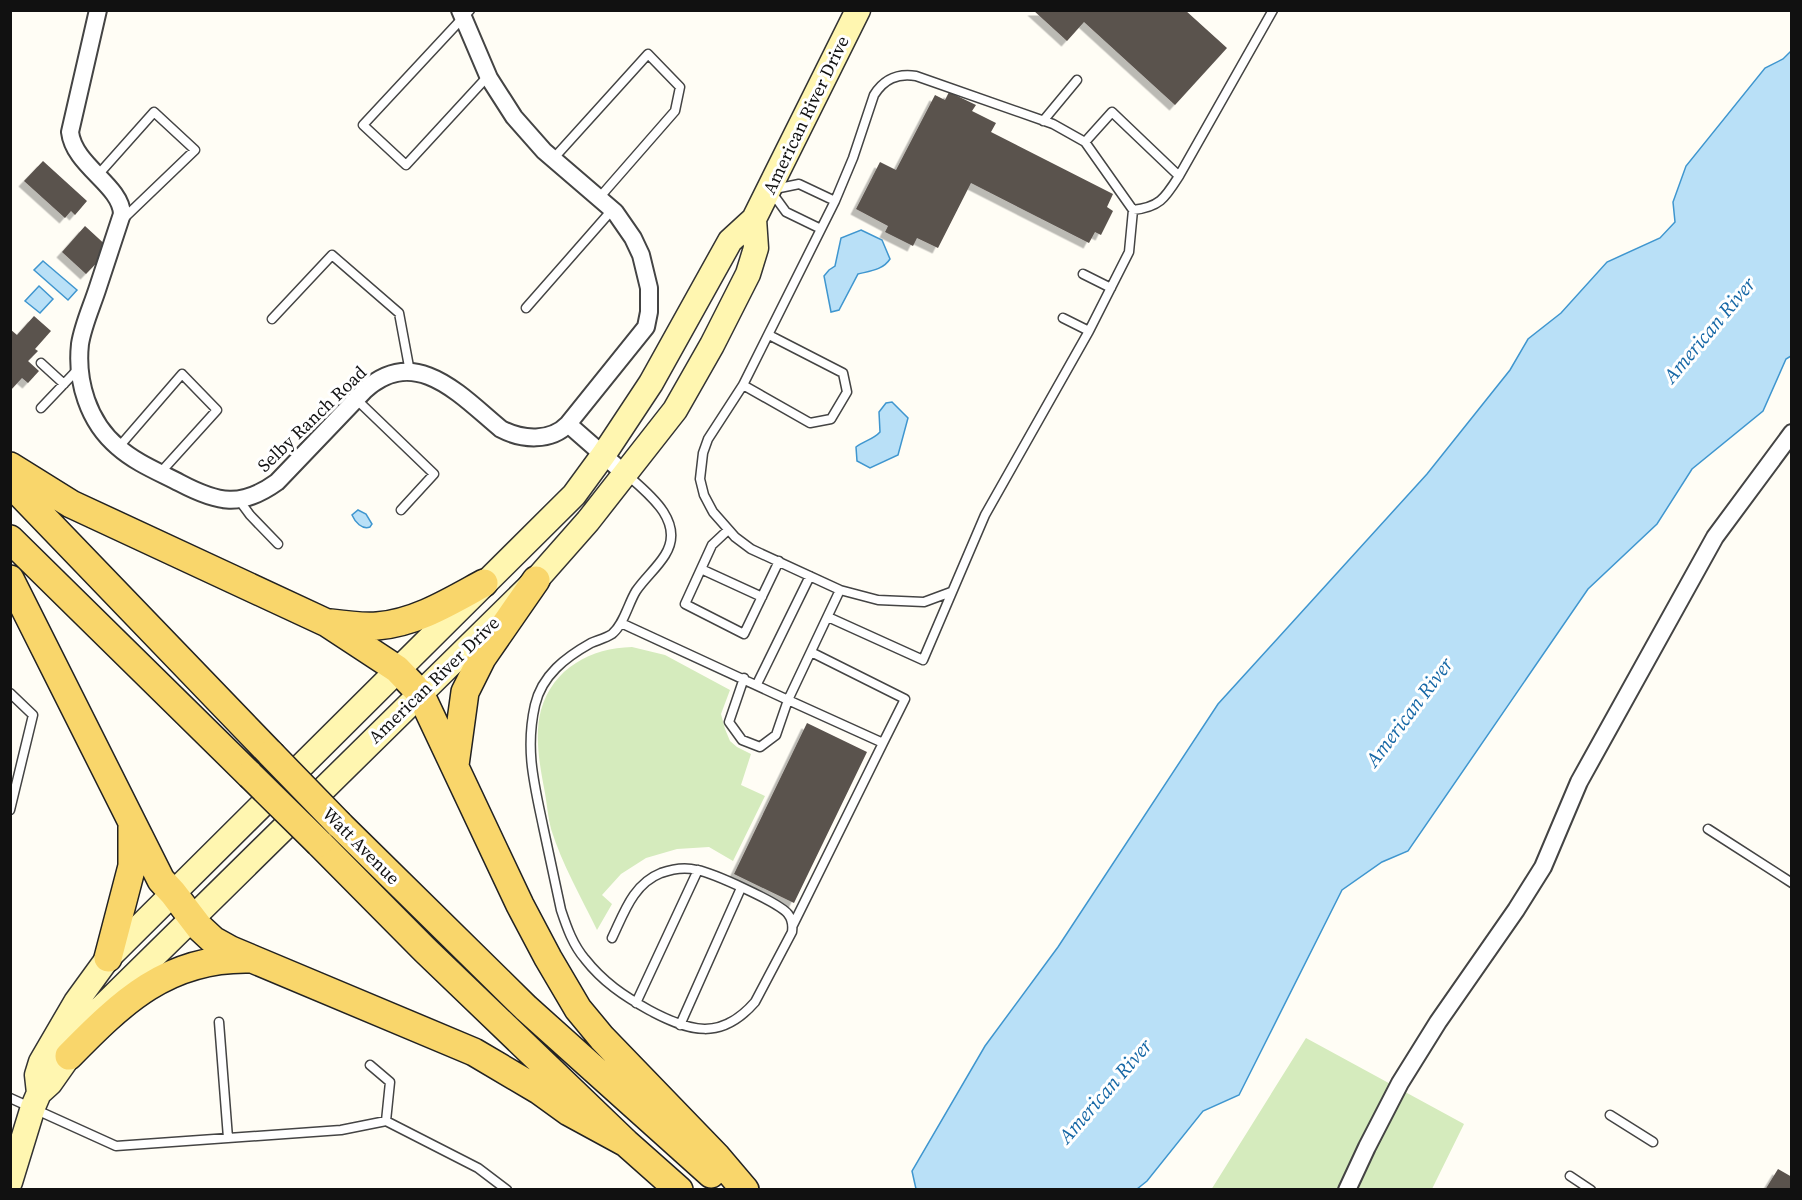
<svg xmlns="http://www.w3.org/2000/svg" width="1802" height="1200" viewBox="0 0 1802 1200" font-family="'Source Serif 4',serif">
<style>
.green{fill:#d5ebbd}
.water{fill:#b9e0f7;stroke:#3f96cf;stroke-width:1.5}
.building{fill:#5a524d;filter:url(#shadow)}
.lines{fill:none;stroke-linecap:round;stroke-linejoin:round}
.lane-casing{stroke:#444;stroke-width:11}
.street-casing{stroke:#444;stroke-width:20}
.secondary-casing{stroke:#333;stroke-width:27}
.primary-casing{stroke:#222;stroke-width:30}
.lane{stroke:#fff;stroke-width:8}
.street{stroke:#fff;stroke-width:16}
.secondary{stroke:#fff6b0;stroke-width:24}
.primary{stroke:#f9d66b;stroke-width:27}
.primary-bridge-casing{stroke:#222;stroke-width:30;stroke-linecap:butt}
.primary-bridge{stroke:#f9d66b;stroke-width:27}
.labels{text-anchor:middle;stroke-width:6;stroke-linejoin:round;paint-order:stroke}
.street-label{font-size:18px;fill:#111;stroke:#fff}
.water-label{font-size:20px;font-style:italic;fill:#1768a6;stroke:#fff}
</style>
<defs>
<filter id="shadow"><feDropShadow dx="-5.5" dy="5.5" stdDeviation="0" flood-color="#0004"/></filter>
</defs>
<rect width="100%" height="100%" fill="#fffdf5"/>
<!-- green -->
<path class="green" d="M632,647l33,8 65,35 -9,24 4,15 5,12 7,6 14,7 -10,31 24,11 -32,65 -24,-14 -32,2 -31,9 -25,16 -19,21 10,9 -15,26c-16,-33 -35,-66 -46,-101 -3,-12 -4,-24 -6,-36 -5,-26 -11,-57 -4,-83 12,-42 50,-62 91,-63z
M1306,1038l158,86 -32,65 -221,1z"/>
<!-- water -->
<path class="water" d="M1791,51v305l-5,3 -23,52 -71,58 -35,55 -69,65 -180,262 -26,11 -40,28 -103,205 -36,16 -56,70 -10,8h-221l-4,-18 73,-125 73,-99 160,-243 209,-230 83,-104 18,-31 33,-26 46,-51 53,-24 15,-16 -2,-20 13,-36 79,-98 18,-9z
M861,230l21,10 8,19c-7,11 -20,12 -32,15l-19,36 -8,2 -7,-36 5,-6 6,-4 6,-28z
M43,261l34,29 -9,10 -34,-30z
M39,286l14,13 -13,14 -15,-12z
M892,402l16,16 -10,37 -28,13 -13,-7 -1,-14c8,-6 18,-8 24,-15l-1,-20 7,-9z
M358,510l8,4 6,10 -2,3c-8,3 -15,-5 -18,-12z"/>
<!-- building -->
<path class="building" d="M1033,10h152l42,38 -52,57 -91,-83 -17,19z
M949,92l27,13 -4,6 24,12 -5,9 122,62 -6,13 6,4 -12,24 -6,-3 -6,11 -118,-60 -33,65 -21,-10 -4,8 -28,-14 3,-6 -32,-17 24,-47 16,8 39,-75 10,5z
M43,161l44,40 -12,14 -4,-4 -6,7 -41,-37z
M85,226l25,23 -24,25 -24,-22z
M34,316l17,15 -16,18 3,2 -10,10 11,10 -11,12 -6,-5 -12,13v-29l2,-2 -2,-2v-29l7,6z
M807,723l60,29 -73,151 -60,-29z
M1778,1169l14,8v13h-27z"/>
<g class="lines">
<!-- lane casing -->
<g class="lane-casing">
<path id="lane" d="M470,10l-107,115 43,40 82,-89
M1043,121l34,-41
M1085,142l27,-30 67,64
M553,159l95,-105 32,33 -5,24 -76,87
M97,176l57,-64 41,38 -73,70
M821,229l-35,-17 -16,-22 29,-6 36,17
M1083,274l28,14
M526,308l86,-98
M1063,318l26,13
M272,319l60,-64 67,58 11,59
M41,363l23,21
M743,385l67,38 21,-4 16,-27 -4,-19 -74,-38
M356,399l78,75 -33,36
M41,408l38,-40
M118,448l64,-74 35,36 -57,63
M239,500l11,15 28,29
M728,530l-16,15 -27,59 59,30 35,-73
M701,569l61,28
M951,592l-27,10 -46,-2 -38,-10 -89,-41 -16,-12 -22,-25 -9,-17 -4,-16 3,-26 5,-14 35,-54 92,-184 18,-43 21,-63c10,-16 23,-22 42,-19l137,48 32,18 48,68c27,-3 32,-12 46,-34l94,-166
M828,617l95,43 62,-145 104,-184 40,-79 4,-42
M621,623l167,77 52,-110
M811,652l94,47 -22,44
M744,678l-15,44 13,18 18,7 16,-12 12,-35 95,43 -90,182
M757,684l53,-108
M10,693l23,22 -23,95
M1708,829l84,54
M612,938c12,-25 21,-54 49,-65 11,-4 25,-6 36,-3 16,3 83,33 91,44 4,5 5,11 4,18l-37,70c-34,39 -65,30 -106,8 -25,-14 -46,-28 -64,-51 -12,-14 -18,-31 -24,-49 -6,-28 -12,-56 -18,-84 -9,-43 -18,-77 -8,-121 7,-30 31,-48 56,-62 7,-3 15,-5 21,-9 12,-10 16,-30 24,-43 9,-13 21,-23 29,-36 21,-33 -17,-62 -39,-81
M636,1003l62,-133
M219,1022l9,116
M680,1025l61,-137
M370,1065l20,17 -4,39
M10,1098l106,48 225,-16 45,-9 92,47 29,22
M1610,1115l43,27
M1570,1176l21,14"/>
</g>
<!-- street casing -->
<g class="street-casing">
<path id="street" d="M98,10l-28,122c4,34 51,53 52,82 -8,24 -16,49 -24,73 -6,19 -15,38 -18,57 -4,37 8,78 38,103 18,16 41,25 62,36 38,20 61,25 97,-1l88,-92c51,-46 96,6 136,39 21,11 50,13 67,-5l78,-97 3,-15v-24l-8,-33 -8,-17 -18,-26 -71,-61 -30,-34 -25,-39 -29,-68
M568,424l57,50
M1347,1190l20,-43 33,-64 38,-61 78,-112 27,-43 36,-85 136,-245 77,-104"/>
</g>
<!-- secondary casing -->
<g class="secondary-casing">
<path id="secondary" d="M39,1093l-2,-18 4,-13 35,-60 32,-44 466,-463 30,-41 47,-71 79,-142 24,-22 104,-209
M10,1182l23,-75 6,-14 11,-10 19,-27 27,-43 440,-433 52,-59 87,-111 37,-65 36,-71 8,-26 -2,-29"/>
</g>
<!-- primary casing -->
<g class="primary-casing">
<path id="primary" d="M10,466l61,38 256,119 70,46 23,24 100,212 28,53 30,51 24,29 115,119 28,33
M10,483l261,271
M10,539l240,236
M10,579l151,301 12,13 26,34 14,13 18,10 243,102 66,39 29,21 57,31
M331,623c15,2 31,4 46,3 39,-3 74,-25 107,-43
M455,765l10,-73 17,-34 54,-78
M339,824l187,184 185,166
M319,843l106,107 201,193 53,47
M108,958l24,-92v-39
M69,1056c53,-54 98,-98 179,-97"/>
</g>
<!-- lane -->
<use href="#lane" class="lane"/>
<!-- street -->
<use href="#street" class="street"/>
<!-- secondary -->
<use href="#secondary" class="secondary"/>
<!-- primary -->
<use href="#primary" class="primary"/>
<!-- primary-bridge casing -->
<g class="primary-bridge-casing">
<path id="primary-bridge" d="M271,754l68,70
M250,775l69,68"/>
</g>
<!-- primary-bridge -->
<use href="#primary-bridge" class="primary-bridge"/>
</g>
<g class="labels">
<!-- street labels -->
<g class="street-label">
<text transform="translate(806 115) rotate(-64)" y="6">American River Drive</text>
<text transform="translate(312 419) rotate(-44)" y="6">Selby Ranch Road</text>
<text transform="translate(434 680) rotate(-44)" y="6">American River Drive</text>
<text transform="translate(361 846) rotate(45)" y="6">Watt Avenue</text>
</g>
<!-- water labels -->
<g class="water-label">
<text transform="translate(1709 330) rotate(-50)" y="7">American River</text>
<text transform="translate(1409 712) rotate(-53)" y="7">American River</text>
<text transform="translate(1105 1091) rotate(-49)" y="7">American River</text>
</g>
</g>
<!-- border -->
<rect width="1802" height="1200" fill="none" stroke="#111111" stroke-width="24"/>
</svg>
